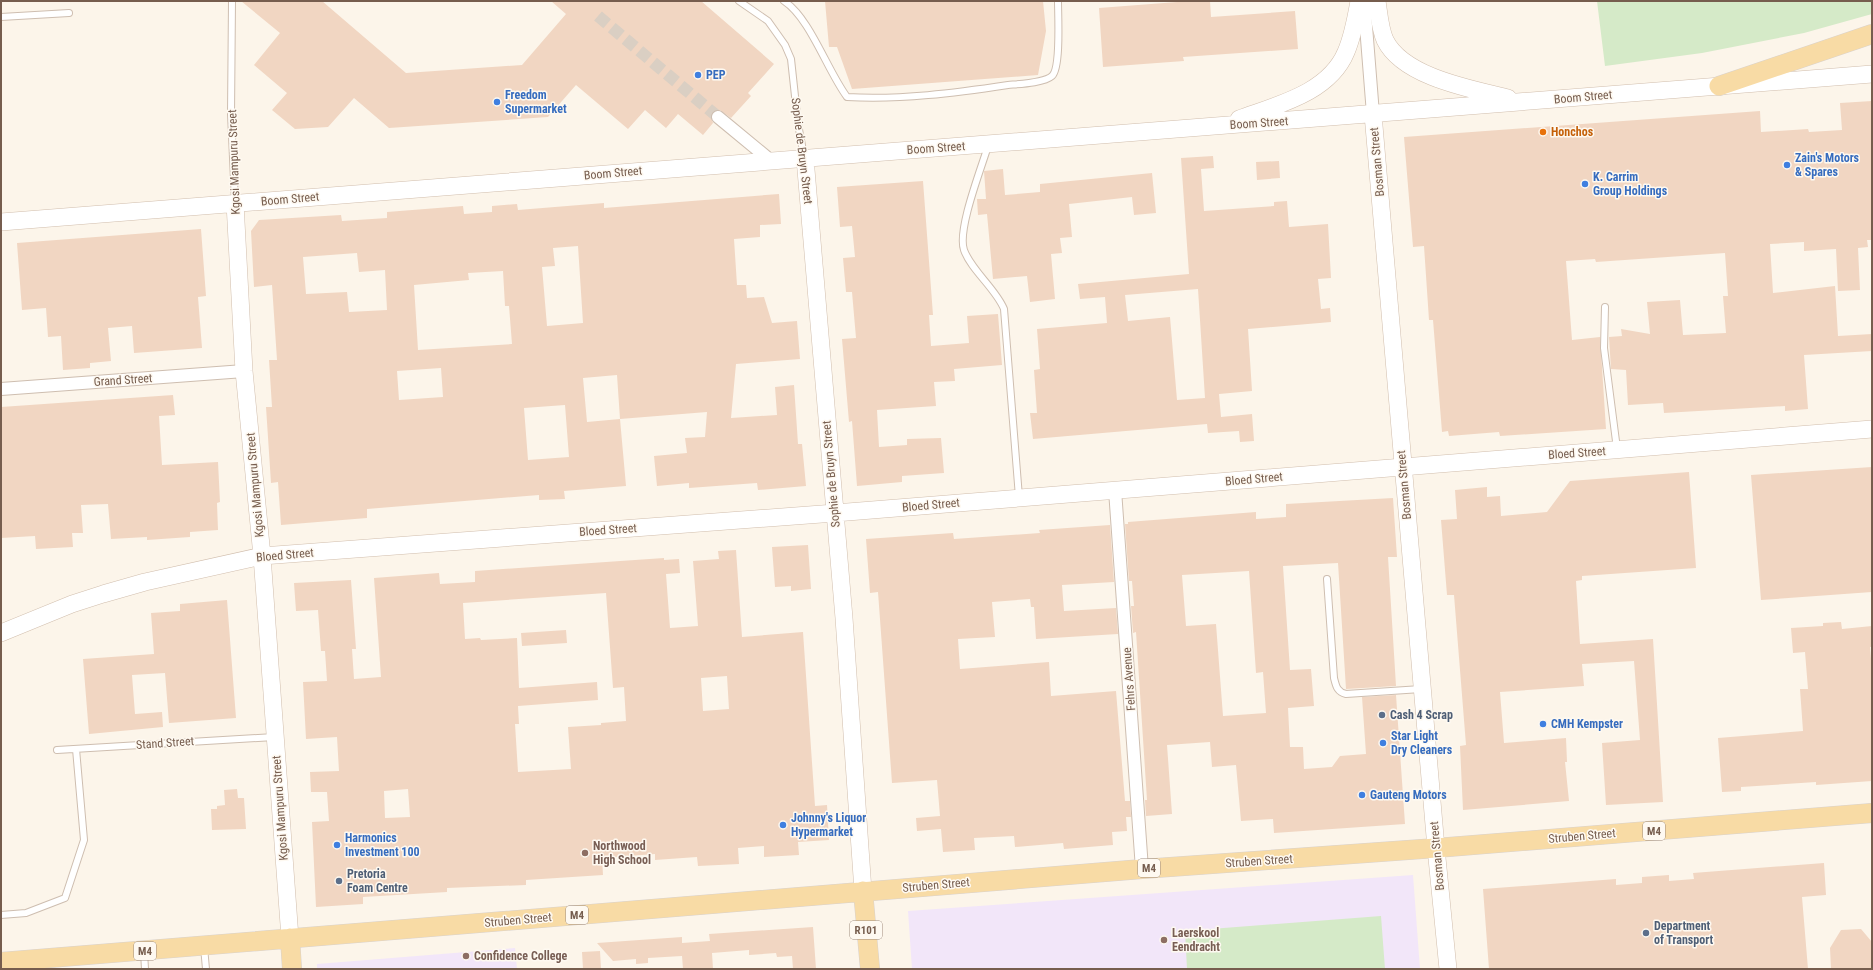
<svg xmlns="http://www.w3.org/2000/svg" width="1873" height="970" viewBox="0 0 1873 970" font-family="'Roboto Condensed',sans-serif">
<style>
.education{fill:#f2e6f9}
.green{fill:#d5eac8}
.building{fill:#f1d6c2;fill-rule:evenodd}
.lines{fill:none;stroke-linecap:round;stroke-linejoin:round}
.street-tunnel{stroke:#dacfc3;stroke-width:12;stroke-dasharray:12 6;stroke-linecap:butt}
.lane-casing{stroke:#cebeb0;stroke-width:8}
.street-casing{stroke:#cebeb0;stroke-width:14}
.secondary-casing{stroke:#d1bead;stroke-width:18}
.primary-casing{stroke:#d9d2cd;stroke-width:20}
.lane{stroke:#fff;stroke-width:6}
.street{stroke:#fff;stroke-width:12}
.secondary{stroke:#fff;stroke-width:17}
.primary{stroke:#f8dba5;stroke-width:19}
.shop-dot{fill:#3f7fe0;stroke:#fef9f1;stroke-width:1.5}
.food-dot{fill:#e8710a;stroke:#fef9f1;stroke-width:1.5}
.service-dot{fill:#5c6f8a;stroke:#fef9f1;stroke-width:1.5}
.education-dot{fill:#8d6e63;stroke:#fef9f1;stroke-width:1.5}
.labels{text-anchor:middle;stroke-width:3;stroke-linejoin:round;paint-order:stroke}
.shield{fill:#fef9f1;stroke:#9f8c7f;stroke-width:1}
.shield-label{font-size:11px;font-weight:bold;fill:#765d4e}
.shop-label{font-size:12px;font-weight:bold;fill:#366cbe;stroke:#fef9f1;text-anchor:start}
.street-label{font-size:12px;fill:#765d4e;stroke:#fef9f1}
.food-label{font-size:12px;font-weight:bold;fill:#c56008;stroke:#fef9f1;text-anchor:start}
.service-label{font-size:12px;font-weight:bold;fill:#4e5e75;stroke:#fef9f1;text-anchor:start}
.education-label{font-size:12px;font-weight:bold;fill:#785e54;stroke:#fef9f1;text-anchor:start}
</style>
<rect width="100%" height="100%" fill="#fcf5ea"/>
<!-- education -->
<path class="education" d="M1413,875l7,94h-508l-4,-58z
M515,948l2,21h-200v-5z"/>
<!-- green -->
<path class="green" d="M1597,1h275v13l-68,19 -102,20 -97,13z
M1381,916l4,53h-198l-2,-38z"/>
<!-- building -->
<path class="building" d="M241,1h81l84,72 116,-8 44,-51 -15,-13h150l73,63 -26,29 3,3 -20,22 -11,-8 -7,2 -2,4 2,7 -10,12 -25,-21 -12,14 -21,-18 -17,19 -52,-44 -28,32 -159,11 -35,-30 -26,29 -33,2 -23,-19 15,-17 -33,-28 26,-32z
M825,1h218l3,30 -8,44 -186,14 -15,-42h-8z
M1190,1h20l1,16 84,-6 3,38 -115,8 1,4 -81,6 -4,-59z
M1872,101v139h-5l1,7 -10,1 2,42 -22,1 -2,-42 -32,2v-9l-34,2 3,49 62,-7 3,50 34,-2v17l-68,4 4,54 -23,2v-5l-121,7 -1,-10 -35,2 -2,-35 -15,-1 -2,-32 13,-1 -1,-7 29,5 -3,-32 33,-2 3,35 43,-2 -3,-37h5l-3,-43 -129,9 -1,-3 -29,2 6,79 28,-3 6,92 -106,7 -1,-4 -50,4 -1,-5 -6,1 -9,-112h-4l-5,-74 -11,1 -9,-110 356,-26 1,21 47,-3 1,3 33,-2 -2,-27z
M1213,156l1,12 -13,1 3,42 70,-5v-4l13,-1 2,26 39,-3 3,54 -13,1 3,30 9,-1 1,14 -83,7 4,62 -33,3 2,23 31,-3 2,27 -14,1 -1,-11 -31,2 -1,-9 -174,15 -3,-26h7l-3,-43 6,-1 -3,-40 70,-6 -2,-26 -25,2 -2,-15 111,-10 -8,-116zM1198,289l7,109 -28,2 -7,-83 -42,4 -3,-26z
M1279,161l1,17 -23,2 -1,-18z
M1003,169l2,26 35,-3v-8l112,-11 4,40 -22,2 -2,-18 -63,7 3,33 -12,1 2,15 -11,1 4,45 -25,3 -3,-26 -34,3 -6,-65 -9,1 -1,-16h9l-2,-28z
M923,181l10,134h-4l2,31 38,-3 -2,-27 31,-2 4,51 -48,4 1,12 -21,1 2,24 -59,4 2,37 28,-2v-6l34,-1 3,35 -42,3v6l-45,4 -5,-65 -3,1 -7,-83 14,-1 -4,-46h-6l-3,-34 12,-1 -3,-31 -12,1 -3,-40z
M779,194l2,30 -21,1v12l-26,2 3,46h9l1,13 17,-1 8,26 25,-2 3,38 -64,5 -5,54 46,-3 -2,-28 19,-2 4,59h4l4,42 -48,4 -1,-7 -68,5v-5l-32,3 -3,-30 33,-3 -2,-15 20,-1 2,-25 -87,7 -3,-44 -34,3 4,44 33,-3 6,67 -62,5 1,8 -26,1v-5l-172,14v9l-86,7 -3,-43 -7,1 -5,-76h6l-3,-47h8l-5,-75 -18,2 -3,-56 8,-11 82,-5 1,6 45,-3v-6l76,-6 1,8 28,-2v-6l25,-2 1,6 86,-7v5zM578,246l5,77 -36,3 -5,-59 13,-1 -2,-18zM357,253l2,19 26,-2 2,40 -38,2 -2,-20 -41,2 -3,-37zM503,271l2,35h4l3,38 -94,6 -4,-65 55,-5 -1,-7zM441,368l2,29 -44,3 -2,-29zM565,405l4,52 -41,3 -4,-52z
M201,229l5,67 -8,1 4,51 -68,5 -2,-27 -24,2 3,33 -21,2v5l-27,2 -2,-34 -13,1 -2,-29 -24,2 -5,-67z
M173,395l2,20 -16,1 3,49 56,-3 2,40 -3,1 1,27 -28,2v5l-43,3v-3l-36,2 -3,-35 -27,1 2,28h-11l1,14 -37,2 -1,-13 -34,2v-131z
M1872,467v125l-111,8 -10,-125z
M1689,472l7,96 -114,8v4l-6,1 4,63 73,-5 10,163 -57,3 -4,-62 38,-3 -6,-79 -52,3 2,22 -84,6 4,51 62,-5 1,24h-2l4,39 -106,9 -3,-64 6,-1 -12,-150h-7l-6,-75 16,-1 -2,-29 32,-3v10l13,-1 1,20 46,-4 23,-31z
M1393,498l4,59h-9l8,129 -50,3 -8,-126 -55,3 7,104 21,-1 3,37 -26,2 2,39h13l1,22 28,-2 8,-11 26,-2 -4,-57 34,-2 9,129 -131,9 -1,-14 -32,2 -5,-56 -24,2 -2,-25 -43,3 5,69 -26,2 -1,-16h2l-11,-168 -3,1 -2,-27h3l-2,-25h-3l-4,-57h3v-2l128,-10v7l30,-2v-13zM1249,571l7,102 7,-1 3,41 -43,3 -7,-92 -30,2 -4,-51z
M1110,525l4,57 -52,3 2,26 52,-3 2,26 -82,5 -2,-32h-3l-1,-8 -38,3 3,35 -37,2 2,30 89,-7 2,34 65,-5 9,110h5l1,16h-5l1,14 -15,1 1,13 -49,4 -1,-6 -48,4 -1,-11 -40,2 1,12 -32,2 -2,-23 -24,2 -1,-13 24,-2 -3,-36 -45,3 -14,-191 -8,1 -4,-54 87,-6 1,6 86,-6 -1,-3z
M808,545l3,44 -20,2v-5l-16,1 -3,-40z
M736,550l6,87 61,-5 12,174 12,-1 2,35 -31,2 1,13 -35,2v-11l-26,2 1,16 -41,2 -1,-9 -42,3v-6l-53,4 1,17 -77,5v5l-79,3v4l-84,5v7l-47,3 -4,-85 17,-1 -2,-29h-16l-1,-20 29,-1 -2,-34 -31,2 -3,-57 24,-1 -2,-30h-4l-3,-41 -22,1 -2,-28 57,-3 5,69h-4l2,30 27,-2 -7,-99 65,-5 1,11 35,-2v-11l189,-13v2l15,-1 1,14 -14,1 4,54 28,-2 -5,-65 26,-2 -1,-8zM606,593l7,95 11,-1 2,34 -25,2v2l-33,2 3,42 -53,3 -3,-48h4l-1,-18 80,-6 -1,-18 -78,6 -2,-50 -36,2 -1,-2 -15,1 -2,-36zM727,676l2,33 -26,2 -2,-33zM408,789l2,28 -25,1 -1,-27z
M227,600l9,118 -67,5 -4,-50 -33,2 3,39 27,-2 1,15 -74,7 -6,-75 71,-5 -3,-41 29,-2v-7z
M1841,622l1,7 30,-3v21h-2l2,23v111l-56,4v-3l-75,5v4l-19,1 -4,-54 85,-7 -3,-42h8l-3,-37 -12,1 -2,-25 32,-2v-3z
M566,630l1,13 -45,3 -1,-13z
M237,789l1,9h6l2,31 -34,1 -1,-21h6v-3l8,-1 -1,-15z
M1824,863l2,32 -24,2 6,72h-319l-6,-80 133,-10v6l26,-2v-6l27,-2v6l25,-2 -1,-6z
M813,927l3,42h-23l-1,-13 -15,1 -1,-4 -27,2v-5l-37,3 1,16h-30l-1,-13 -34,2v5l-12,1v-5l-23,2 -16,-18 85,-6v6l28,-2 -1,-7z
M1861,929l11,13v27h-41l-1,-21 11,-18z
M600,951l1,18h-18l-1,-17z"/>
<g class="lines">
<!-- street-tunnel -->
<path class="street-tunnel" d="M598,16l120,101"/>
<!-- lane casing -->
<g class="lane-casing">
<path id="lane" d="M232,1l-1,113 4,88
M739,1l29,20 17,24 6,14 7,65 6,32
M784,1c26,17 43,69 63,96 54,3 108,-4 161,-12 11,-1 36,-2 44,-9 9,-8 6,-61 6,-75
M1,17l68,-4
M988,146c-7,23 -31,84 -24,104 7,20 32,39 40,59l15,188
M1605,307l-1,41 13,101
M1327,579l7,99c2,8 3,14 12,16l75,-5
M57,750l217,-13
M1,915l25,-2 39,-15 19,-58 -8,-91
M204,947l2,22
M144,952l1,17"/>
</g>
<!-- street casing -->
<g class="street-casing">
<path id="street" d="M1364,1l9,113
M718,117l52,43
M1,389l243,-18
M1115,490l27,379"/>
</g>
<!-- secondary casing -->
<g class="secondary-casing">
<path id="secondary" d="M1377,1c2,13 3,28 8,39 18,37 86,49 123,58
M1373,114l63,734 12,121
M1239,119c38,-14 90,-26 107,-67 7,-16 10,-34 13,-51
M805,158l39,460 19,273
M235,203l9,168 18,185 28,382
M1,222l1871,-148
M1,633l71,-29 31,-10 42,-12 117,-26 573,-43 1037,-84"/>
</g>
<!-- primary casing -->
<g class="primary-casing">
<path id="primary" d="M1719,86l153,-52
M863,891l7,78
M290,938l2,31
M1,962l1141,-93 294,-21 436,-35"/>
</g>
<!-- lane -->
<use href="#lane" class="lane"/>
<!-- street -->
<use href="#street" class="street"/>
<!-- secondary -->
<use href="#secondary" class="secondary"/>
<!-- primary -->
<use href="#primary" class="primary"/>
</g>
<!-- markers -->
<g class="shop-dot">
<circle cx="698" cy="75" r="4"/>
<circle cx="497" cy="102" r="4"/>
<circle cx="1787" cy="165" r="4"/>
<circle cx="1585" cy="184" r="4"/>
<circle cx="1543" cy="724" r="4"/>
<circle cx="1383" cy="743" r="4"/>
<circle cx="1362" cy="795" r="4"/>
<circle cx="783" cy="825" r="4"/>
<circle cx="337" cy="845" r="4"/>
</g>
<circle class="food-dot" cx="1543" cy="132" r="4"/>
<g class="service-dot">
<circle cx="1382" cy="715" r="4"/>
<circle cx="339" cy="881" r="4"/>
<circle cx="1646" cy="933" r="4"/>
</g>
<g class="education-dot">
<circle cx="585" cy="853" r="4"/>
<circle cx="1164" cy="940" r="4"/>
<circle cx="466" cy="956" r="4"/>
</g>
<g class="labels">
<!-- shield labels -->
<g class="shield">
<rect x="1643" y="822" width="22" height="18" rx="3"/>
<rect x="1138" y="859" width="22" height="18" rx="3"/>
<rect x="566" y="906" width="22" height="18" rx="3"/>
<rect x="850" y="921" width="32" height="18" rx="3"/>
<rect x="134" y="942" width="22" height="18" rx="3"/>
</g>
<g class="shield-label">
<text x="1654" y="835">M4</text>
<text x="1149" y="872">M4</text>
<text x="577" y="919">M4</text>
<text x="866" y="934">R101</text>
<text x="145" y="955">M4</text>
</g>
<!-- shop labels -->
<g class="shop-label">
<text x="706" y="79">PEP</text>
<text x="505" y="99">Freedom<tspan x="505" dy="14">Supermarket</tspan></text>
<text x="1795" y="162">Zain's Motors<tspan x="1795" dy="14">&amp; Spares</tspan></text>
<text x="1593" y="181">K. Carrim<tspan x="1593" dy="14">Group Holdings</tspan></text>
<text x="1551" y="728">CMH Kempster</text>
<text x="1391" y="740">Star Light<tspan x="1391" dy="14">Dry Cleaners</tspan></text>
<text x="1370" y="799">Gauteng Motors</text>
<text x="791" y="822">Johnny's Liquor<tspan x="791" dy="14">Hypermarket</tspan></text>
<text x="345" y="842">Harmonics<tspan x="345" dy="14">Investment 100</tspan></text>
</g>
<!-- street labels -->
<g class="street-label">
<text transform="translate(1583 97) rotate(-5)" y="4">Boom Street</text>
<text transform="translate(1259 123) rotate(-4)" y="4">Boom Street</text>
<text transform="translate(936 148) rotate(-4)" y="4">Boom Street</text>
<text transform="translate(802 151) rotate(83)" y="4">Sophie de Bruyn Street</text>
<text transform="translate(234 162) rotate(-92)" y="4">Kgosi Mampuru Street</text>
<text transform="translate(1377 162) rotate(-95)" y="4">Bosman Street</text>
<text transform="translate(613 173) rotate(-5)" y="4">Boom Street</text>
<text transform="translate(290 199) rotate(-5)" y="4">Boom Street</text>
<text transform="translate(123 380) rotate(-4)" y="4">Grand Street</text>
<text transform="translate(1577 453) rotate(-4)" y="4">Bloed Street</text>
<text transform="translate(831 474) rotate(-95)" y="4">Sophie de Bruyn Street</text>
<text transform="translate(1254 479) rotate(-5)" y="4">Bloed Street</text>
<text transform="translate(255 485) rotate(-95)" y="4">Kgosi Mampuru Street</text>
<text transform="translate(1404 485) rotate(-95)" y="4">Bosman Street</text>
<text transform="translate(931 505) rotate(-5)" y="4">Bloed Street</text>
<text transform="translate(608 530) rotate(-4)" y="4">Bloed Street</text>
<text transform="translate(285 555) rotate(-5)" y="4">Bloed Street</text>
<text transform="translate(1129 679) rotate(-94)" y="4">Fehrs Avenue</text>
<text transform="translate(165 743) rotate(-4)" y="4">Stand Street</text>
<text transform="translate(280 808) rotate(-94)" y="4">Kgosi Mampuru Street</text>
<text transform="translate(1582 836) rotate(-5)" y="4">Struben Street</text>
<text transform="translate(1437 856) rotate(-95)" y="4">Bosman Street</text>
<text transform="translate(1259 861) rotate(-4)" y="4">Struben Street</text>
<text transform="translate(936 885) rotate(-5)" y="4">Struben Street</text>
<text transform="translate(518 920) rotate(-5)" y="4">Struben Street</text>
</g>
<!-- food labels -->
<g class="food-label">
<text x="1551" y="136">Honchos</text>
</g>
<!-- service labels -->
<g class="service-label">
<text x="1390" y="719">Cash 4 Scrap</text>
<text x="347" y="878">Pretoria<tspan x="347" dy="14">Foam Centre</tspan></text>
<text x="1654" y="930">Department<tspan x="1654" dy="14">of Transport</tspan></text>
</g>
<!-- education labels -->
<g class="education-label">
<text x="593" y="850">Northwood<tspan x="593" dy="14">High School</tspan></text>
<text x="1172" y="937">Laerskool<tspan x="1172" dy="14">Eendracht</tspan></text>
<text x="474" y="960">Confidence College</text>
</g>
</g>
<!-- border -->
<rect width="1873" height="970" fill="none" stroke="#765d4e" stroke-width="4"/>
</svg>
